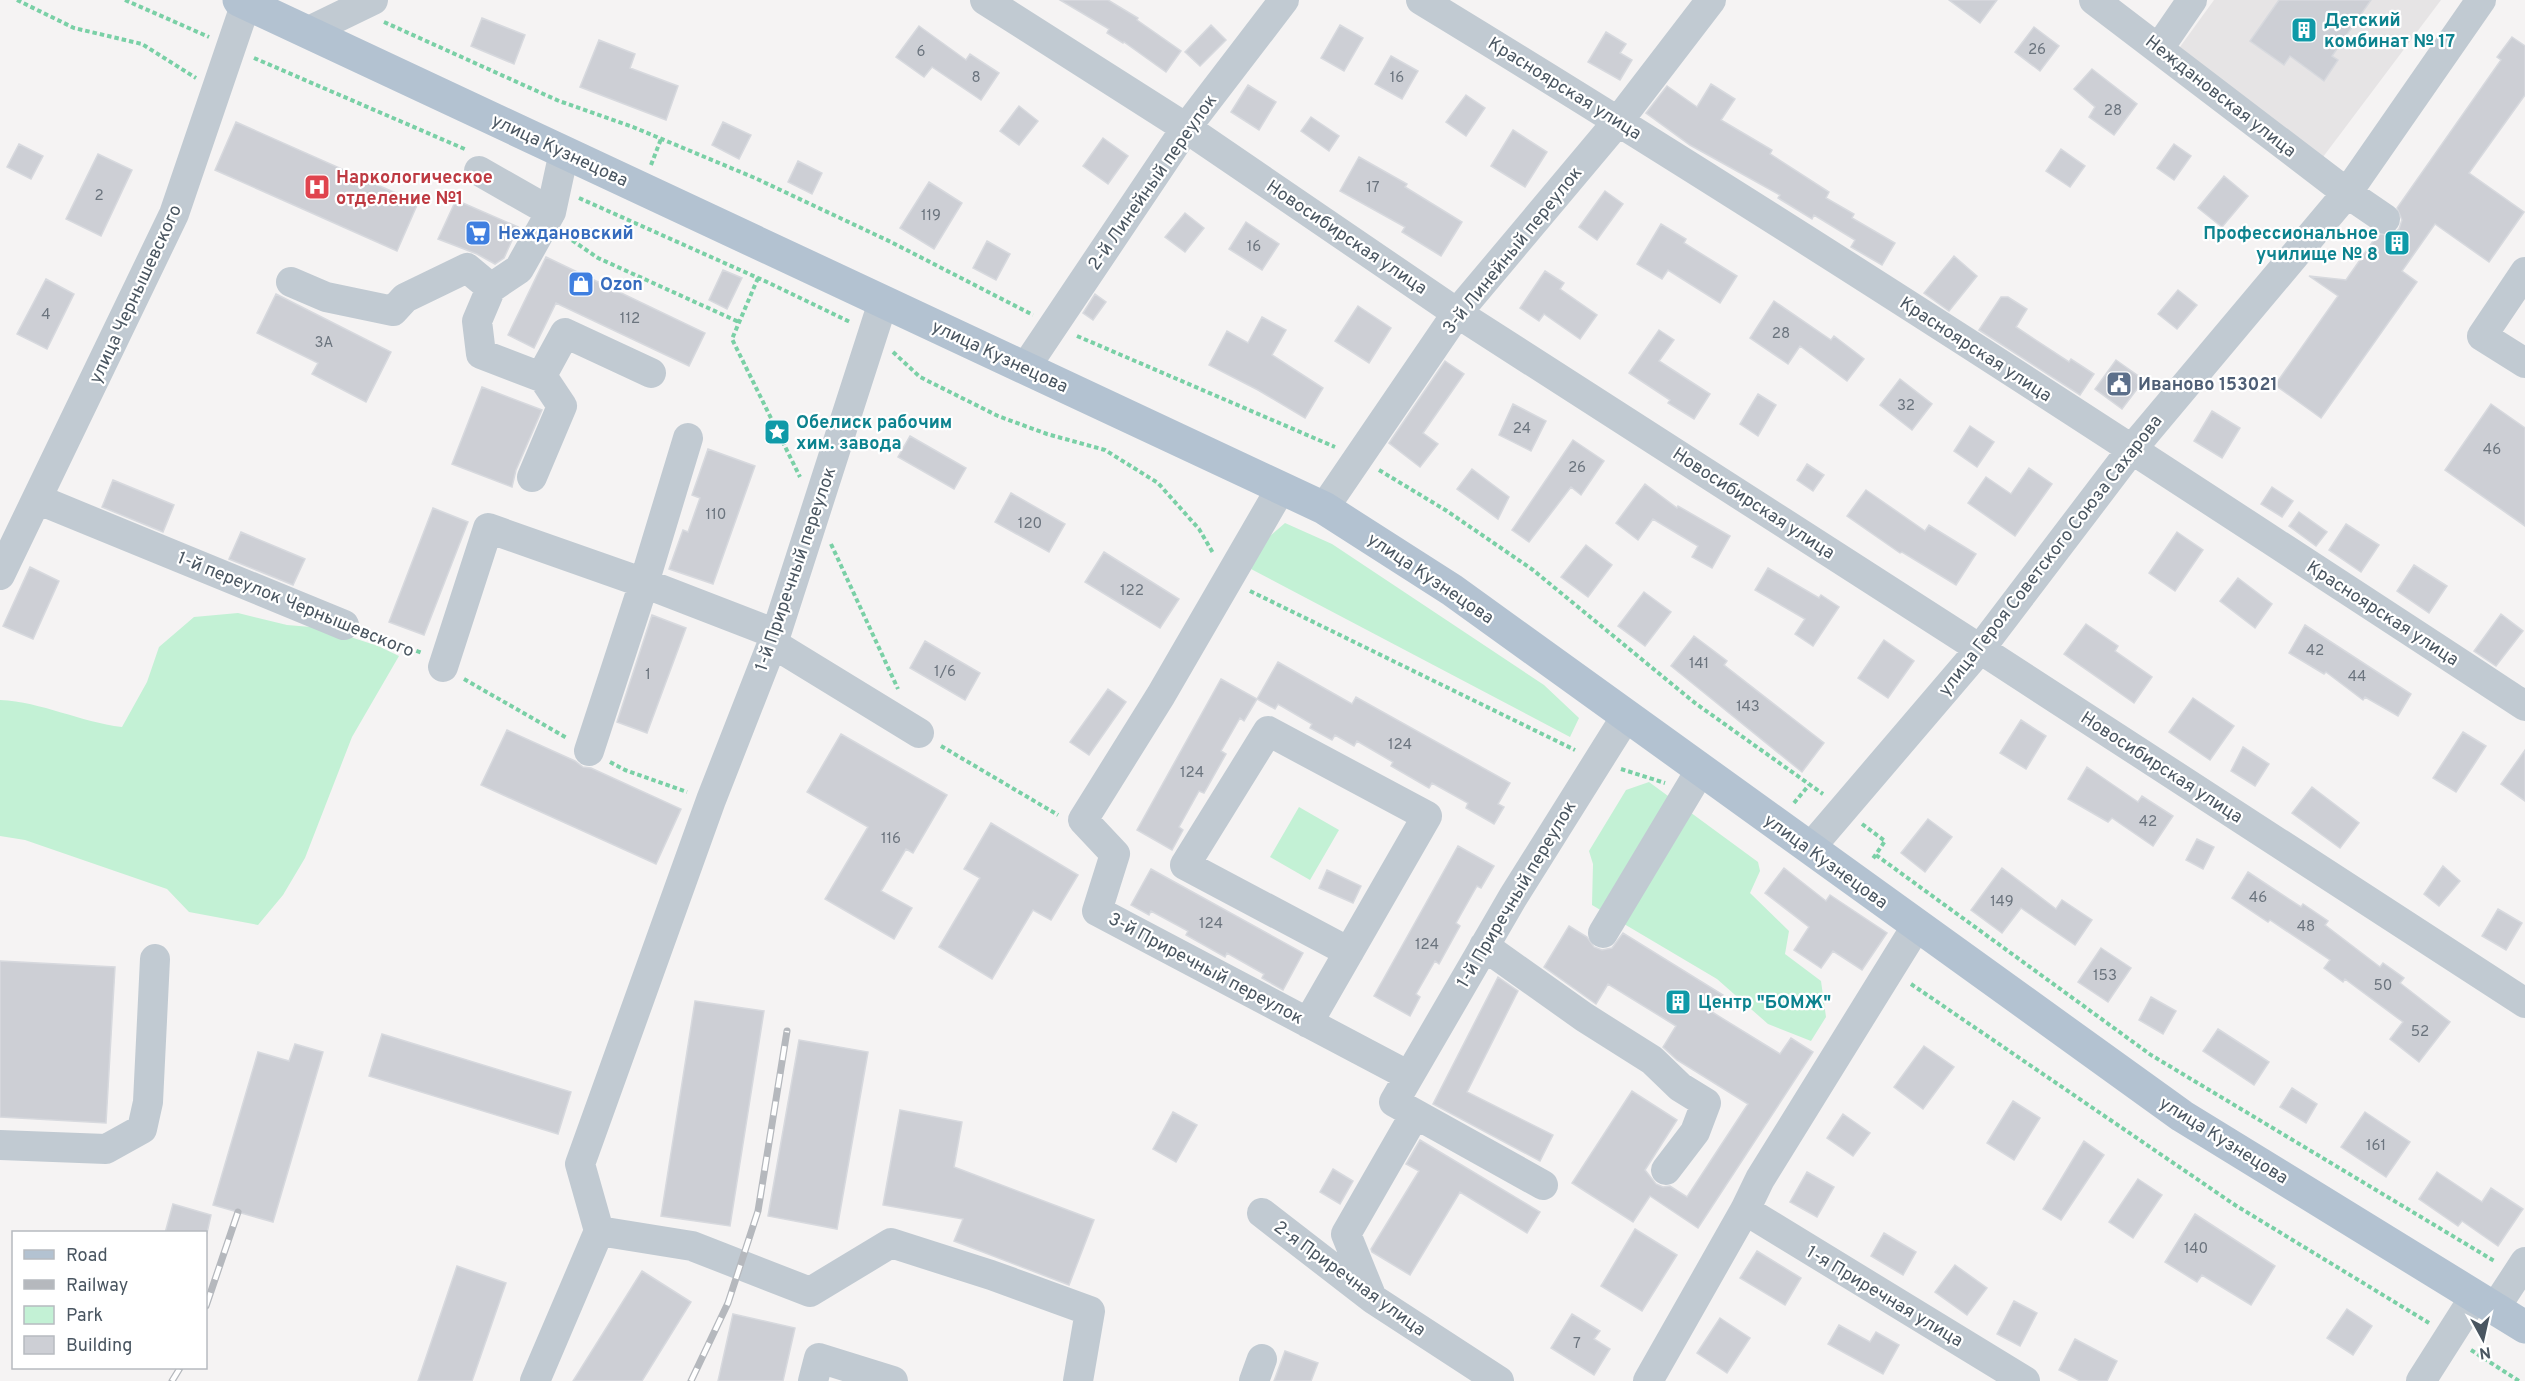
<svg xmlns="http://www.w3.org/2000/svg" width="2525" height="1381" viewBox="0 0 2525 1381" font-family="Overpass,sans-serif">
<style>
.education{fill:#e6e4e5}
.green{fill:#c3f1d5}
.building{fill:#cdcfd5;stroke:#d7d9de;stroke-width:1.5}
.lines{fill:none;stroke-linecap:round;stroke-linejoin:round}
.path{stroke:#7ad0a6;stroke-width:4;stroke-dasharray:4.5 3;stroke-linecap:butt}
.minor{stroke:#c1cad2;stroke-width:30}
.major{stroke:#b3c2d1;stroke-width:33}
.rail-casing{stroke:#b5b8bd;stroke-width:7}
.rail{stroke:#fff;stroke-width:4.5;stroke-dasharray:14;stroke-linecap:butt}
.labels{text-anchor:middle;stroke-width:4.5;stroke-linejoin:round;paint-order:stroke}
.number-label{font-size:15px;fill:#6b747e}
.culture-label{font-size:18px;font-weight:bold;fill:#0d838f;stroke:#fff;text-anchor:start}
.street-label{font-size:18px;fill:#4a5661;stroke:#fff}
.health-label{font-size:18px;font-weight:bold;fill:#be3a42;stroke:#fff;text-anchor:start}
.shop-label{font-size:18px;font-weight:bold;fill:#366cbe;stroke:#fff;text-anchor:start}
.service-label{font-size:18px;font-weight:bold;fill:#4e5e75;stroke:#fff;text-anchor:start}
</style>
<rect width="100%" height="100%" fill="#f5f3f3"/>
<!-- education -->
<path class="education" d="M2214,0h227l-118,157 -146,-106z"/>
<!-- green -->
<path class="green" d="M1285,523l47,21 212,141 35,33 -9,19 -319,-168 12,-27z
M238,613l49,12 36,3 55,18 21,10 -47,81 -47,121 -22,37 -25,30 -69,-13 -22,-23 -142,-49 -25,-4v-136c42,2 80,22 122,27l25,-45 12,-35 35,-30z
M1649,782l109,80 2,9 -10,22 39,38 -4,23 36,27 5,36 -15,24 -43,-17 -51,-45 -125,-74 1,-41 -4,-13 37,-61z
M1299,807l40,23 -29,50 -40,-23z"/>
<!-- building -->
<path class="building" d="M1060,0h48l30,18 -1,2 44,31 -15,21 -42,-30 -1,1 -16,-10 2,-4z
M1949,0h48l-17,23z
M2279,0h92l-39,56 6,4 -14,21 -34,-25 -6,9 -34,-24z
M482,18l43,17 -11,29 -43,-18z
M1211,25l15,15 -26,26 -15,-14z
M1340,25l23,13 -19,33 -23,-13z
M919,26l47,34 4,-6 29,19 -18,27 -49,-33 -8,10 -28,-20z
M2034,27l25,19 -19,25 -25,-19z
M1606,32l20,12 -6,9 12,7 -12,20 -32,-18z
M2512,37l13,9v49l-56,78 55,39 -35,50 -54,-38 -33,47 15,11 -96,136 -46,-33 63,-89 -29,-20 37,4 32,-46 14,1 7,-6 3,-9 -5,-12 104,-148 -4,-3z
M599,40l36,14 -5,14 48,18 -12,34 -86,-33z
M1391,56l27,15 -16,28 -27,-15z
M2092,69l45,35 -23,31 -25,-18 6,-10 -21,-18z
M1711,84l24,15 -14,21 51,30 -2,4 59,38 -3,6 28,16 -2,4 43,25 -13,22 -31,-18 4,-7 -41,-25 -2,4 -34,-21 2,-3 -90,-50 -44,-32 21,-27 30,21z
M1248,85l28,17 -17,28 -28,-18z
M1466,95l19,13 -19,28 -20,-14z
M1019,106l19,15 -19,24 -19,-14z
M1311,117l28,19 -10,15 -28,-20z
M236,122l182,81 -21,48 -182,-81z
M723,122l28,13 -12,24 -27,-14z
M1513,130l34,22 -22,35 -34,-21z
M1103,138l25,18 -20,28 -25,-18z
M19,144l24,12 -12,23 -24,-12z
M2174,144l17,12 -17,24 -17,-12z
M2061,149l24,17 -15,21 -24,-16z
M98,154l34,16 -31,66 -35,-17z
M1359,157l48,27 -2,3 57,35 -21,34 -39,-24 3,-5 -65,-36z
M798,161l24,12 -10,21 -24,-12z
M2224,176l24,20 -26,31 -24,-19z
M929,182l33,21 -28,46 -34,-21z
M1605,191l18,13 -26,36 -18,-13z
M456,200l62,27 -14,31 -9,6 -18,-10 -39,-15z
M1185,213l19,15 -19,24 -20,-15z
M1246,222l33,22 -17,26 -33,-21z
M1661,224l25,15 -2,4 53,33 -17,27 -52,-33 -6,9 -25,-15z
M987,241l23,13 -14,26 -23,-12z
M1954,256l23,20 -28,35 -25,-18z
M546,257l159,76 -16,33 -133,-63 -22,45 -26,-13z
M723,270l19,8 -15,31 -18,-9z
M1545,271l19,12 -4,6 37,26 -17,24 -36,-25 -5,7 -19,-13z
M46,279l28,15 -27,55 -30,-15z
M2178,290l19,15 -20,24 -19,-15z
M276,294l115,58 -25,50 -54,-28 6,-11 -61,-30z
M1095,294l11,8 -13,18 -10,-7z
M2001,297h7l19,12 -11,18 53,35 2,-3 23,15 -14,21 -101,-65z
M1774,301l57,39 3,-4 30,23 -17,22 -47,-35 -12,18 -38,-26z
M1358,306l33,22 -22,35 -34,-22z
M1262,317l24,13 -14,25 51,33 -18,30 -47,-28 -49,-25 18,-34 21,12z
M1659,330l15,10 -15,21 51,33 -16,25 -26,-16 2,-3 -41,-27z
M2116,360l28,20 -22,29 -27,-20z
M1445,361l19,13 -41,59 15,11 -18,23 -31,-24z
M1900,379l32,25 -20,26 -32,-25z
M482,387l60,23 -26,60 -4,17 -60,-23z
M1758,394l18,11 -18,31 -18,-12z
M1513,404l33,17 -15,30 -32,-16z
M2491,404l34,24v98l-80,-56z
M2212,411l28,17 -18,30 -28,-17z
M1970,426l24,16 -17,25 -23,-16z
M910,436l56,32 -12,21 -56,-32z
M1573,440l31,21 -23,34 -10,-8 -42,55 -17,-12z
M708,449l47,17 -42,118 -44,-15 14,-39 5,2 12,-34 -8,-3z
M1807,464l17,11 -11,16 -16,-11z
M2029,468l23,16 -37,52 -47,-33 18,-26 25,17z
M1472,469l37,28 -11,22 -41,-30z
M113,480l61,25 -11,27 -61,-25z
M1645,484l32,24 1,-2 52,30 -18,32 -20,-11 6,-11 -45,-27 -15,21 -22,-17z
M2272,487l21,14 -11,16 -21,-13z
M1866,490l59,41 4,-6 47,29 -20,31 -54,-33 -2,1 -53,-37z
M1011,493l54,31 -16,28 -54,-30z
M433,508l35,14 -44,113 -35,-13z
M2299,512l28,20 -11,14 -27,-20z
M2346,524l33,21 -18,27 -32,-22z
M241,532l64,27 -12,26 -64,-26z
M2177,532l26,18 -28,41 -26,-18z
M1586,545l26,20 -24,32 -27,-20z
M1104,552l75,47 -19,29 -75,-46z
M2414,565l33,21 -18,27 -32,-22z
M30,567l29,14 -26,58 -30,-13z
M1768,568l51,30 2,-3 18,12 -26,39 -18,-12 10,-15 -50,-29z
M2238,578l34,26 -17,24 -35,-27z
M1644,592l27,20 -26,34 -27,-20z
M2501,614l22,17 -27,35 -22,-15z
M652,615l34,13 -39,105 -30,-11z
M2086,624l32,22 -3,5 37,26 -18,26 -70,-49z
M2305,625l106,69 -13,22 -33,-19 -2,3 -37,-28 -2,2 -35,-21z
M1694,636l33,25 -3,4 100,78 -22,29 -131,-106z
M1884,640l30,21 -26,37 -30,-20z
M925,641l55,32 -15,27 -55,-32z
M1278,662l74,42 4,-7 154,86 -12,21 6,3 -10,17 -28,-16 2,-5 -36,-20 -3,5 -38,-22 2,-4 -36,-21 -3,5 -19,-11 -3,5 -22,-12 2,-4 -34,-20 -3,5 -18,-10z
M1221,679l36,20 -13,22 -4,-3 -19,33 5,3 -22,39 -5,-2 -20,36 4,3 -11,20 -35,-20z
M1108,689l18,13 -37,53 -19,-13z
M2193,698l41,28 -24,34 -41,-28z
M2021,720l25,16 -20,33 -26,-16z
M507,730l68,31 8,6 8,1 90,41 -25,55 -175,-79z
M2463,732l23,14 -30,46 -23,-14z
M841,734l106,61 -34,58 -7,-4 -25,42 31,17 -18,31 -69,-40 43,-72 -61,-35z
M2243,747l26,17 -14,22 -24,-15z
M2525,750v51l-24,-17z
M2087,767l51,35 4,-6 31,20 -20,30 -41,-28 -4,4 -40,-23z
M2312,787l47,36 -19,25 -48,-35z
M1928,819l24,18 -27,35 -24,-19z
M991,823l87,52 -27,45 -18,-10 -41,69 -53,-32 41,-69 -16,-9z
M2197,839l17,8 -11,22 -17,-9z
M1458,846l36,20 -13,22 -4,-2 -21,37 4,3 -21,38 -4,-3 -19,33 4,3 -10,19 -36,-20z
M2443,866l17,15 -21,25 -15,-12z
M1784,868l42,33 4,-6 57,38 -25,37 -29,-19 -12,17 -27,-18 15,-23 -44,-34z
M2002,868l54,41 6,-9 30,20 -17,25 -54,-37 -19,25 -31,-23z
M1151,869l152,84 -20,37 -21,-12 2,-4 -37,-21 -2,4 -39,-22 2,-4 -37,-20 -2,4 -18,-10z
M1327,870l34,16 -8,17 -34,-15z
M2248,872l53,35 2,-3 25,17 -3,4 55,42 3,-4 21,15 -4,5 50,39 -31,40 -29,-23 13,-17 -58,-43 -2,3 -19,-14 6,-8 -60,-40 -2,2 -36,-24z
M2498,909l24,14 -16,27 -24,-14z
M1569,926l18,11 7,10 8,3 10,-2 11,-15 100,62 -11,17 68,42 11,-16 22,14 -115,176 -48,-32 -17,26 -61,-39 60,-92 45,29 -32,50 11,14 7,3 7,-1 17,11 61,-93 -71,-44 -14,-13 13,-21 -68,-42 -12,20 -52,-37z
M2101,948l30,20 -23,34 -30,-20z
M0,961l115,6 -9,156 -106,-6z
M1498,977l20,14 -51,101 86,43 -13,26 -107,-57z
M2151,997l25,14 -13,23 -24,-14z
M695,1001l69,10 -34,215 -69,-10z
M2218,1029l51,33 -15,23 -51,-34z
M382,1034l189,58 -13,42 -189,-58z
M799,1040l69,12 -31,177 -69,-13z
M295,1044l28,8 -50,170 -60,-17 45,-153 31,9z
M1924,1046l30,21 -31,42 -29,-22z
M2292,1088l25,16 -11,19 -26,-16z
M2013,1101l27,17 -26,42 -27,-17z
M900,1110l62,12 -8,45 140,53 -25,65 -115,-44 9,-22 -80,-14z
M1173,1112l24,13 -21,37 -23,-13z
M2365,1112l45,30 -24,35 -45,-30z
M1843,1114l27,19 -17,23 -26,-18z
M1420,1140l120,72 -13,21 -67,-41 -50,83 -38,-23 -1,-3 48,-78 -13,-7z
M2084,1141l20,14 -43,65 -18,-11z
M1333,1169l20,12 -13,23 -20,-12z
M1807,1172l27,15 -17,30 -27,-15z
M2437,1172l45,30 9,-14 32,21 -25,37 -36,-25 -4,5 -39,-27z
M2138,1179l24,16 -29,43 -24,-16z
M173,1204l38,11 -4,18h-42z
M2195,1214l80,52 -24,39 -49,-30 -5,7 -32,-20z
M1635,1229l42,26 -35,56 -41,-25z
M1884,1233l32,19 -13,23 -32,-19z
M1757,1251l44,27 -16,27 -45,-27z
M1955,1265l32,23 -20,27 -32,-23z
M457,1266l49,17 -34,98h-54z
M642,1271l49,31 -49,79h-69z
M2014,1301l23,12 -17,33 -23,-12z
M2347,1309l25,17 -19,29 -26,-17z
M733,1314l62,14 -12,53h-65z
M1572,1314l28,17 -6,8 16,10 -16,26 -43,-27z
M1720,1318l30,20 -23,35 -30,-20z
M1839,1325l31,17 6,-10 23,13 -16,29 -55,-30z
M2075,1339l42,22 -10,20h-27l-21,-11z
M1285,1351l33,12 -7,18h-37z"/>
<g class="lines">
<!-- path -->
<path class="path" d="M17,0l57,28 68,16 54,34
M125,0l84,37
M384,22l175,79 74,26 122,51 136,64 142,73
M254,58l213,92
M651,165l10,-26
M579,198l188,84 83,40
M566,236l32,22 141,64
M758,278l-26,61 68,138
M1077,336l258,111
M893,352l27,25 78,39 49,18 58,16 53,33 41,46 14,24
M1379,470l68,41 86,59 162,133 128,91
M831,544l67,145
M1250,591l325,159
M367,633l55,20
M464,679l103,59
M941,746l117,69
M610,762l15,8 62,22
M1621,769l44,14
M1794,803l15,-18
M1862,824l23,17 -13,19
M1876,855l275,200 345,207
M1911,984l324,221 194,118
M2471,1350l48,31"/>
<!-- minor -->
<path class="minor" d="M985,0l201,128 271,185 523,336 545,354
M1421,0c373,227 739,467 1104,706
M2094,0l253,193 38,26
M307,32l66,-32
M2159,48l33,-48
M564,152l-13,60 -32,57 -28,19 -14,33 4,33 60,23 24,-44 86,40
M479,171l72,41
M2525,272l-43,64 43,27
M291,282l35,15 67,14 12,-13 62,-30 24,20
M1025,368l161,-240 98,-128
M532,477l30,-71 -20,-30
M1281,488l-120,207 -78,125 32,34 -18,57 312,165
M37,499l307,126
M1324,508l133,-195 162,-193 92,-120
M0,575l174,-361 72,-211
M772,643l147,90
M443,667l45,-139 156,55 132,51
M589,751l55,-168 44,-145
M1810,848l170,-199 152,-200 215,-256 134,-193
M1603,933l97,-162
M1484,946l100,71 68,43 28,27 26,16 -11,29 -29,38
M1308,1023l119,-207 -159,-85 -83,134 164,87
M0,1145l106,4 36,-20 6,-27 7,-143
M1543,1185l-149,-83 119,-205 114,-182
M1745,1210l280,171
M1262,1213l111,86 126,82
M599,1231l93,15 118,46 81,-49 100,32 99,36 -12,70
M1372,1298l-26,-64 69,-120
M2495,1308l30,-46
M535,1381l64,-150 -19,-67 131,-364 65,-166 107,-332
M813,1381l6,-23 74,23
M1254,1381l8,-22
M1648,1381l97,-171 15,-31 156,-252
M2421,1381l54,-85"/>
<!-- major -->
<path class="major" d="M239,0l1085,508 128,82 730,526 343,211"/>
<!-- rail casing -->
<g class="rail-casing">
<path id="rail" d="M206,1306l32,-94
M172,1381l8,-13
M691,1381l37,-78 30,-92 29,-180"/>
</g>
<!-- rail -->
<use href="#rail" class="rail"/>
</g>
<!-- icons -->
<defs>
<g id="building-square" transform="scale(1.35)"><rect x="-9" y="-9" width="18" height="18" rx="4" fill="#0f9aa8" stroke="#fff"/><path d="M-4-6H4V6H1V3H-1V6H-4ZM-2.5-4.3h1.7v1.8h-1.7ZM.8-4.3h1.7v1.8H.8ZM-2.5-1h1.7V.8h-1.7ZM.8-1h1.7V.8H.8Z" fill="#fff"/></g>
<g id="hospital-square" transform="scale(1.35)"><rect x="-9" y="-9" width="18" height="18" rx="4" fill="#e0444e" stroke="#fff"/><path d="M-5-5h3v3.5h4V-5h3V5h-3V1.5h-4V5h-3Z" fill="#fff"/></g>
<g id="supermarket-square" transform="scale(1.35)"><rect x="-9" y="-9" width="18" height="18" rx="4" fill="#3f7fe0" stroke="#fff"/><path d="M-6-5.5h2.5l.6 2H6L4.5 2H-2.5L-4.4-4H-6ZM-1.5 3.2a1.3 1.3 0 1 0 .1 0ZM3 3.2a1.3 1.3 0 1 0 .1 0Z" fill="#fff"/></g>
<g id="shop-square" transform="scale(1.35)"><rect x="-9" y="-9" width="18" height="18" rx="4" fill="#3f7fe0" stroke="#fff"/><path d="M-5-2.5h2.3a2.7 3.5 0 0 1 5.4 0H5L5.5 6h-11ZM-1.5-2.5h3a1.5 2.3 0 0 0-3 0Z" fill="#fff"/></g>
<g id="civic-square" transform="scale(1.35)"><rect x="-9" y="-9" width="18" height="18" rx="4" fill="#5c6f8a" stroke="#fff"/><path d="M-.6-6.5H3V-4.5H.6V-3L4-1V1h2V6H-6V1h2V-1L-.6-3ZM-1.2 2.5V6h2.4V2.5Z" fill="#fff"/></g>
<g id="sight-square" transform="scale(1.35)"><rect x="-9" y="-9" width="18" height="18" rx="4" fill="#0f9aa8" stroke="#fff"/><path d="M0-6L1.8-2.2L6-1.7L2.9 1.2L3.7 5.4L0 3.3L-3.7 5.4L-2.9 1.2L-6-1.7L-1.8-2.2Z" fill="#fff"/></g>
</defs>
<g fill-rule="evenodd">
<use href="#building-square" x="2304" y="30"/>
<use href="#hospital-square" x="317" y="187"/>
<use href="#supermarket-square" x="478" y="233"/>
<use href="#building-square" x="2397" y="243"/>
<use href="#shop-square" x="581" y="284"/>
<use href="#civic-square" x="2119" y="384"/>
<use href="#sight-square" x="777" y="432"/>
<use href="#building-square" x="1678" y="1002"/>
</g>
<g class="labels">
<!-- number labels -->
<g class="number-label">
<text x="2037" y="54">26</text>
<text x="921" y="56">6</text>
<text x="976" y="82">8</text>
<text x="1397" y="82">16</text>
<text x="2113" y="115">28</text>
<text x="1373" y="192">17</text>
<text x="99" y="200">2</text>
<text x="931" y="220">119</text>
<text x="1254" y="251">16</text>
<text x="46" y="319">4</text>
<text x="630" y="323">112</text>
<text x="1781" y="338">28</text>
<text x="324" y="347">3А</text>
<text x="1906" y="410">32</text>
<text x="1522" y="433">24</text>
<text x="2492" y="454">46</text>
<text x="1577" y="472">26</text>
<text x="716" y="519">110</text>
<text x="1030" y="528">120</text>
<text x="1132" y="595">122</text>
<text x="2315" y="655">42</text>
<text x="1699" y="668">141</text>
<text x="945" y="676">1/6</text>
<text x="648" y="679">1</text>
<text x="2357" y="681">44</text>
<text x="1748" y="711">143</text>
<text x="1400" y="749">124</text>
<text x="1192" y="777">124</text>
<text x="2148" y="826">42</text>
<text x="891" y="843">116</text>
<text x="2258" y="902">46</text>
<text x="2002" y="906">149</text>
<text x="1211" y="928">124</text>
<text x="2306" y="931">48</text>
<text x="1427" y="949">124</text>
<text x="2105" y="980">153</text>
<text x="2383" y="990">50</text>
<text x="2420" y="1036">52</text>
<text x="2376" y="1150">161</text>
<text x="2196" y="1253">140</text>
<text x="1577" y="1348">7</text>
</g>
<!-- culture labels -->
<g class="culture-label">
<text x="2324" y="26">Детский<tspan x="2324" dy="21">комбинат № 17</tspan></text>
<text x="2378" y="239" text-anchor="end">Профессиональное<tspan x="2378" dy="21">училище № 8</tspan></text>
<text x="796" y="428">Обелиск рабочим<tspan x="796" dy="21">хим. завода</tspan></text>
<text x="1698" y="1008">Центр "БОМЖ"</text>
</g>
<!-- street labels -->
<g class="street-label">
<text transform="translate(1565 88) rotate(32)" y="6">Красноярская улица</text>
<text transform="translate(2221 96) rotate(38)" y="6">Неждановская улица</text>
<text transform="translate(560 150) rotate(25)" y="6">улица Кузнецова</text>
<text transform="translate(1152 182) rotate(-55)" y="6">2-й Линейный переулок</text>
<text transform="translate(1347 237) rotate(34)" y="6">Новосибирская улица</text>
<text transform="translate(1512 250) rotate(-51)" y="6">3-й Линейный переулок</text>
<text transform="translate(135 294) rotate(-65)" y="6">улица Чернышевского</text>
<text transform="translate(1976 349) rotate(33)" y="6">Красноярская улица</text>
<text transform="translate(1000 356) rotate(25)" y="6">улица Кузнецова</text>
<text transform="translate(1754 503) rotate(33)" y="6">Новосибирская улица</text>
<text transform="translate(2050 555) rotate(-52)" y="6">улица Героя Советского Союза Сахарова</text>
<text transform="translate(795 569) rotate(-71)" y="6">1-й Приречный переулок</text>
<text transform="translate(1431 578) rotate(34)" y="6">улица Кузнецова</text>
<text transform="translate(296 604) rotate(22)" y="6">1-й переулок Чернышевского</text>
<text transform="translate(2383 613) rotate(33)" y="6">Красноярская улица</text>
<text transform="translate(2162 767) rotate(33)" y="6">Новосибирская улица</text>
<text transform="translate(1826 861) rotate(36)" y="6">улица Кузнецова</text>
<text transform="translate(1516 894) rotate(-59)" y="6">1-й Приречный переулок</text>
<text transform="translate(1206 968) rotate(28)" y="6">3-й Приречный переулок</text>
<text transform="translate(2224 1140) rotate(32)" y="6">улица Кузнецова</text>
<text transform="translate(1350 1278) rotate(36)" y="6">2-я Приречная улица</text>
<text transform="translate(1885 1296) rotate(31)" y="6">1-я Приречная улица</text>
</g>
<!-- health labels -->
<g class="health-label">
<text x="336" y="183">Наркологическое<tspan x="336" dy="21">отделение №1</tspan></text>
</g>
<!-- shop labels -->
<g class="shop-label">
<text x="498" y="239">Неждановский</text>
<text x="600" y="290">Ozon</text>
</g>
<!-- service labels -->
<g class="service-label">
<text x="2138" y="390">Иваново 153021</text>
</g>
</g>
<!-- legend -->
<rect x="12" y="1231" width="195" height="138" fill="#ffffff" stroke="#b7bbc0" stroke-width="1.5"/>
<rect x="24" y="1250" width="30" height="9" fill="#b3c2d1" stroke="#b7bbc0" stroke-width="1.5"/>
<text x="66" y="1261" font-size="18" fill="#4a5661">Road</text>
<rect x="24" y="1280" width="30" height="9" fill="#b5b8bd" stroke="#b7bbc0" stroke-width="1.5"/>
<text x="66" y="1291" font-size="18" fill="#4a5661">Railway</text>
<rect x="24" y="1306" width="30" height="18" fill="#c3f1d5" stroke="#b7bbc0" stroke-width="1.5"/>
<text x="66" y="1321" font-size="18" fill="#4a5661">Park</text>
<rect x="24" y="1336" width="30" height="18" fill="#cdcfd5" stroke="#b7bbc0" stroke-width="1.5"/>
<text x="66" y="1351" font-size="18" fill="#4a5661">Building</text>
<!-- north arrow -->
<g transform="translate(2483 1339) rotate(172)" stroke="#ffffff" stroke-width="4.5" paint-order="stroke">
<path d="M0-4.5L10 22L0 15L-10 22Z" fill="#4a5661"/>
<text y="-9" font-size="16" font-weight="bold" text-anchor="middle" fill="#4a5661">N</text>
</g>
</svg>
